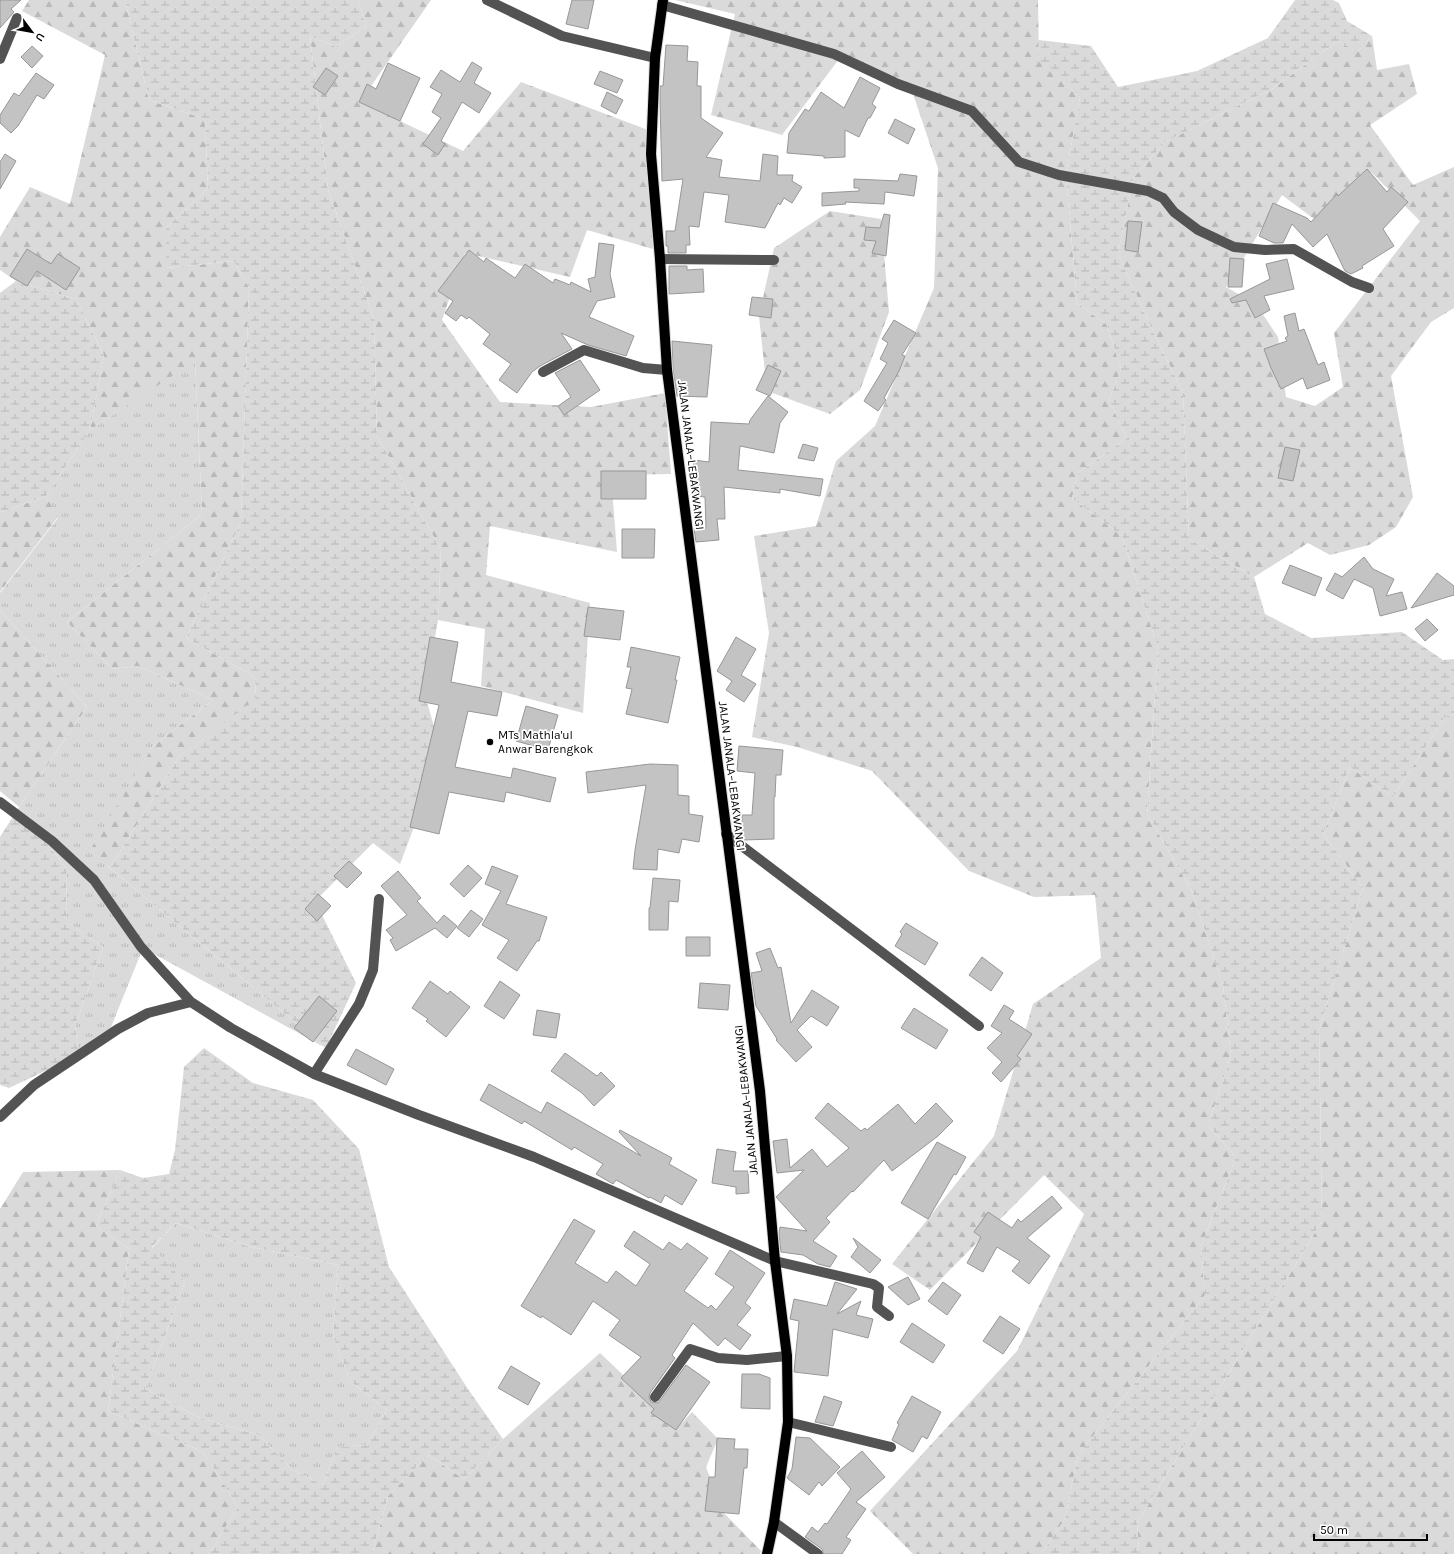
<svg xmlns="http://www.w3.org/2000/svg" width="1454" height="1554" viewBox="0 0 1454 1554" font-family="Karla,sans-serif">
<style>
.grass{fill:url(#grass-tufts)}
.forest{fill:url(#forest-firs);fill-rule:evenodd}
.wetland{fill:url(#wetland-marsh);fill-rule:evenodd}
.building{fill:#c3c3c3;stroke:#979797}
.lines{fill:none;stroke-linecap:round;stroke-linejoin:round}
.major-casing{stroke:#dbdbdb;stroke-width:12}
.minor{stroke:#535353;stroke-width:10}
.major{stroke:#000;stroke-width:10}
.poi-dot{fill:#000;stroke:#fff;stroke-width:1.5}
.labels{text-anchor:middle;stroke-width:3.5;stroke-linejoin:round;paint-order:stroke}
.street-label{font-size:12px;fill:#000;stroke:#fff}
.poi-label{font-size:12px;fill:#000;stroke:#fff;text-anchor:start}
</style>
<defs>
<pattern id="grass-tufts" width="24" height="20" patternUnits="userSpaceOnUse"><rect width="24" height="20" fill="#dadada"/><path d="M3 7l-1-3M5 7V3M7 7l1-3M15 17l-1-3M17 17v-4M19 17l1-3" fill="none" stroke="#b9b9b9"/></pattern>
<pattern id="forest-firs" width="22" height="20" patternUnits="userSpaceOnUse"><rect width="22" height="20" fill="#dadada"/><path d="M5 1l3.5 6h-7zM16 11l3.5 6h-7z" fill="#b9b9b9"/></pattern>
<pattern id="wetland-marsh" width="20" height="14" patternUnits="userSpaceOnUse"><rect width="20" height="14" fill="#dadada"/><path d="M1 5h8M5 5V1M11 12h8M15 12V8" fill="none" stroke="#b9b9b9"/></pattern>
</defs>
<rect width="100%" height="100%" fill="#fff"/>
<!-- grass -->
<path class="grass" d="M195,360l7,154 -135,108 46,47 25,-3 75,34 -60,46 -63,106 20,16 216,180 -183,-100 -38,94 -26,13 -4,-29 28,-79 -36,-25 -1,-54 -47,-61 68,-100 -87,-97v-17l58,-75 -12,-22 44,-66z
M176,1223l75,24 87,18 -5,70 17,46 37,29 -20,35 -30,2 -14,38 -32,-16 -32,-34 -59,-17 -55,-29 40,-107 -33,-34z"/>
<!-- forest -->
<path class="forest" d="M29,0h96l24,100 56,19 3,69 -42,40 1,40 67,-7 15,27 -8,234 -55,116 69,39 1,22 -78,59 -68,110 -21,-16 64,-106 60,-46 -75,-34 -25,3 -46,-47 135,-108 -7,-153 -105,69 14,-75 -28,-56 -60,-18 -16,-11v-33l30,-50 40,17 35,-149 -83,-44z
M358,0h73l-71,102 103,49 58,-69 127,48 5,119 -66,-19 -17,47 -105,-24 -23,67 58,82 91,5 74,-14 6,81 -60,1 6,77 -127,-26 -4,49 104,28 -7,110 -102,-27 4,-57 -47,-9 3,-70 -64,-114 -3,-117 -46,-129 -18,-154 26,11 30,-21z
M675,0h363l1,61 41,36 -14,77 11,129 30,22 14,44 -12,31 18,38 -49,35 -6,25 50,38 36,112 -11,166 45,77 31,95 8,69 -23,70 28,32 -35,89 4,49 -127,160 -13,64 -24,35h-128l-43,-43 147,-160 67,-137 -40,-39 -114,115 -38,-26 102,-128 39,-132 68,-46 -6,-63 -61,2 -65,-26 -97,-100 -75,-24 -45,-10 17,-104 -15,-97 62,-10 20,-65 39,-35 59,-138 4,-120 -25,-74 -71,-39 -60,80 -71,-20 24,-101z
M1372,36l5,34 32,-6 8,30 -47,31 43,60 41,-18v141l-23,14 -40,54 22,121 -17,30 -27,18 -39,10 -22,-12 -54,34 -65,-38 -6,-146 -38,-79 -27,-60 15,-76 32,-36 107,-53 66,-48 19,11zM1371,172l49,49 -86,112 9,54 -28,19 -29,-9 -8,-60 -22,-33 -30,-17 56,-92 32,24z
M830,211l51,8 8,93 -29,78 -30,24 -63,-23 -8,-75 15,-68z
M46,496l12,21 -58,75v-83l2,3z
M0,610l87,97 -68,100 -19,-16z
M1454,714v840h-315l-2,-31 185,-302 -3,-191 44,-142 -40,-54 27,-67 43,30 52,-80z
M120,1170l-24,56 33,23 -21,162 95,41 35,55 -29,47h-126l-2,-1v1h-81v-345l23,-37z
M600,1353l78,74 14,-15 26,27 -12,28 17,45 38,39 -1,3h-388l16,-58 40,-41 36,24 39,-40z"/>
<!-- wetland -->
<path class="wetland" d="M125,0h233l8,26 -30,21 -26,-11 18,154 46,129 3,117 64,114 -3,70 -13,75 14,49 -25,83 -14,37 -27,-21 -58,58 41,82 -30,65 -216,-180 68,-110 78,-60 -1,-21 -69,-39 55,-116 8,-234 -15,-27 -68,7v-40l42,-40 -3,-69 -56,-19z
M1295,0h38l6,3 8,18 25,15 -15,16 -19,-11 -66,48 -107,53 -32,36 -15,76 27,60 38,79 6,146 65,38 11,37 46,24 91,-6 41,28 11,-1v55l-9,3 -52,80 -43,-30 -27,67 40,54 -44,142 3,191 -185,302 2,31h-98l24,-35 13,-64 127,-160 -4,-49 35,-89 -28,-32 23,-70 -8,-69 -31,-95 -45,-77 11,-166 -36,-112 -50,-38 6,-25 49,-35 -18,-38 12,-31 -14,-44 -30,-22 -11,-129 14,-77 -42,-36 1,-21 52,6 27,41 79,-16 71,-33z
M16,281l60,18 28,56 -14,75 -44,66 -44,16 -2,-3v-216z
M19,807l47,61 1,54 36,25 -28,79 4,29 -70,33 -9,-3v-248z
M204,1048l49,35 60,17 46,49 30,118 79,122 35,50 -39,40 -36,-24 -40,41 -16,58h-163l29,-47 -35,-55 -95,-41 21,-162 -33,-23 24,-56 23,8 26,-4 6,-24 9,-83zM176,1223l75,24 87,18 -5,70 17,46 37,29 -20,35 -30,2 -14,38 -32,-16 -32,-34 -59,-17 -55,-29 40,-107 -33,-35z"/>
<!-- building -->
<path class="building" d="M0,0h21l-10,9 3,3 -14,16z
M572,0h22l-6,29 -22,-5z
M666,45l22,1 -1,15 11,1 -1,24h4v32l22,15 -17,24 16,3 -3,17 41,4 3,-27 15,2 -1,19h16l-1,6 10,6 -10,16 -8,-5 -4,7 -2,-2 -13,25 -40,-6 4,-27 -25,-3 -5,35 -10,-1 1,19h-4v8h-18v-7h-2v-15h9l8,-52 -21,2 -2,-79v-16h3z
M32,46l11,10 -11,12 -11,-11z
M472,62l10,6 -8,15 17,10 -12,20 -17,-11 -21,39 4,3 -7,11 -15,-11 18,-26 -9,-6 10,-18 -12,-7 11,-17 19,12z
M388,63l32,15 -20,43 -41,-19 8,-18 9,5z
M326,68l12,8 -13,19 -12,-8z
M600,71l23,9 -6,13 -23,-9z
M36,73l18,12 -10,14 -7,-4 -19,31 -7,7 -11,-10v-8l14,-22 5,3z
M860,77l20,11 -8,16 4,3 -6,11h-2l-9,19 -14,-7v27l-21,1v-2l-37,-3 2,-20 16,-24 4,2 12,-19 23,16z
M607,92l16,8 -7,14 -15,-8z
M895,119l20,10 -7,15 -20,-11z
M5,154l11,7 -16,28v-27z
M1367,169l20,23 4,-5 17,15 -25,27 11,17 -32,20 1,2 -12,6 -6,-3 -18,-37 -14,13 -21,-23 -9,19h-9l-15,-7 14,-33 34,15 4,4 26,-28 1,2z
M900,174l17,2 -3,20 -29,-4 -1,12 -39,-2 1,2 -24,2v-13l37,-2v-3h-5v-9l44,2z
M884,214l6,1 -4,41 -14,-3 4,-12 -12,-1 2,-13 14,1z
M1128,221l14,1 -4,30 -13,-2z
M599,243l15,2 -4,29 5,23 -18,4 -8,16 45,19 -8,20 -38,-11 -27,-12 11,16 -32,17 -8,6 -15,21 -18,-13 12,-16 -28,-20 7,-10 -21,-17 -2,2 -6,-4 -5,6 -11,-8 8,-12 -15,-10 31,-41 15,12 2,-4 29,20 10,-14 28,19 2,-4 15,6 1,-3 20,10 -3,-13 7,-2z
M27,249l24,15 7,-10 22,14 -14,22 -29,-19 -10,15 -17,-10z
M1230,258l14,1 -2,28h-14z
M1287,259l7,30 -30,7 6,14 -15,8 -9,-18 -14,3 -2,-4 40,-20 -4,-15z
M669,266h18v4l16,-1 1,23 -35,2z
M752,297l21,2 -2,19 -22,-3z
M1295,313l4,18 5,-2 14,36 6,-3 6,18 -23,9 -4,-11 -22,11 -10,-21 -7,-19 23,-8 -2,-3 3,-2 -4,-20z
M894,320l22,13 -14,22 3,1 -6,15 -15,27 2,2 -8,11 -14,-10 23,-38 -7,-4 8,-16 -6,-4z
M672,341l40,4 -5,52 -30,-1 -4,-27z
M580,360l20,30 -36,25 -6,-9 13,-9 -16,-24z
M768,365l13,6 -11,25 -14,-6z
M768,396l20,16 -8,11 -6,30 -34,-7 -2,24 85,9 -3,17 -40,-7v4l-56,-6 1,32h-8l2,21 -23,2 -2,-13 12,-1 -1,-31 -11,-1 1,-19 -2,-1 1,-16 15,2 2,-40 38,2 1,-4z
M803,444l15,4 -4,13 -16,-3z
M1285,447l15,3 -7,31 -15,-3z
M601,471h45v28h-45z
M622,529h33l-1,29h-32z
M1364,557l9,12 21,10 -8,17 16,-4 5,17 -27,7 -7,-28 -19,-9 -11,20 -17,-9 9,-17 7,4z
M1290,565l32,13 -7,18 -33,-13z
M1437,573l17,13v9l-43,13z
M588,607l36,4 -4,29 -36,-4z
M1427,619l11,11 -13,11 -10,-12z
M430,637l28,5 -7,40 51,10 -5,24 -29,-5 -13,56 56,11 2,-10 43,10 -6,24 -44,-10 -2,10 -55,-10 -10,42 -29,-7 29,-122 -20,-4z
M736,637l20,12 -15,26 15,9 -12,18 -18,-12 6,-9 -15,-10z
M631,647l49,10 -5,23h2l-9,43 -42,-9 6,-25 -6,-1 5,-21h-4z
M526,706l32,9 -10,35 -32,-9z
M739,746l44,4 -2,25h-5l-1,22h-1v42l-30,1 -2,-2v-23h10l3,-42 -18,-2z
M650,764l28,1v30l11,1v18l14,2 -4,26 -17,-3 -3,14 -21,-4 -1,21 -24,-1 2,-19 11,-65 -58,8 -2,-21z
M349,861l13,12 -15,15 -13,-12z
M468,865l14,13 -18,19 -14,-13z
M492,866l26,10 -12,28 41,13 -8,24h-2l-20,30 -20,-13 12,-18 -27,-15 19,-34 -16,-7z
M398,871l23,27 -4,3 20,22 7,-8 13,11 -10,12 -12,-10 -39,23 -6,-11 3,-2 -7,-8 21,-15 -26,-29z
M653,878l27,2 -2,22 -9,-1 -1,29h-19v-22h1z
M318,894l13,12 -14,15 -12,-12z
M471,910l12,9 -14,18 -12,-9z
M906,923l32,20 -13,22 -30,-19 7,-12 -2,-2z
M686,937h24v19h-24z
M770,948l8,20 3,-1 10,56 21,-33 27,17 -12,19 -16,-10 -14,14 15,17 -16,15 -20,-22 1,-1 -21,-33 -5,-33 11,-2 -6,-18z
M982,957l21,16 -12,18 -22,-16z
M430,981l18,13 2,-3 20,16 -24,30 -20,-16 2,-2 -16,-11z
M500,981l20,14 -16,24 -20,-13z
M700,983l30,2 -2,25 -30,-2z
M319,996l18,15 -24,31 -19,-14z
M1004,1005l10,6 -5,8 23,15 -15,22 4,3 -20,23 -9,-9 10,-11 -15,-14 15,-15 -11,-7z
M914,1008l34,22 -12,19 -35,-21z
M537,1010l23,4 -4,24 -23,-3z
M356,1049l38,20 -8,16 -39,-20z
M565,1053l32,23 4,-4 14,14 -21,20 -12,-13 -31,-22z
M489,1084l52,29 6,-11 94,54 -22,-24 1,-2 52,28 -3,6 28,16 -15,25 -17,-10 -4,8 -11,-6 -1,1 -33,-18 -3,4 -17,-10 7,-10 -29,-17 -2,3 -48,-29 -2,3 -42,-24z
M828,1103l33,28 4,-3 2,2 31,-26 17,20 21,-21 17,18 -15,15 -46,35 -8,-11 -31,32 -1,-1 -26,27 4,4 -17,19 24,15 -7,11 -12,-3 -15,-9 -22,-3 -2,-18 1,-7 27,4 -31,-34 28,-27 -27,3 -4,-32 14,-2 3,29 22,-19 15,18 22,-19 -34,-30z
M937,1142l29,15 -10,18 -2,-1 -26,45 -27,-16z
M717,1149l19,3 -3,19h15l1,22 -13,1v-7l-24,-4z
M1052,1196l10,12 -35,30 23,18 -21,28 -17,-13 8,-10 -23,-14 -14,25 -16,-9 14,-26 -7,-5 14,-20 24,16 6,-9 3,3z
M574,1219l21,12 -20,32 32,20 9,-12 20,15 14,-22 -26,-18 10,-15 29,19 6,-8 12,8 6,-7 21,15 -24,33 24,17 3,-3 5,5 18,-23 -19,-13 15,-24 35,23 -20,30 6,5 -14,17 14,10 -11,15 -15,-12 -7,8 -25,-23 -21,32 3,3 -25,35 -1,4 2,5 7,1 28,-38 24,17 -34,48 -25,-17 3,-4 -33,-31 20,-21 -32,-22 11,-15 -27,-19 -22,34 -29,-19 -1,2 -20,-12z
M853,1238l28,22 -11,13 -19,-16 7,-10z
M908,1277l12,22 -12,6 -20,-18z
M835,1282l22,7 -20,25 24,-13 -5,14 17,4 -5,19 -35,-9 -5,47 -34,-4 5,-51 -9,-2 4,-20 33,7z
M943,1282l18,13 -14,20 -19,-14z
M1000,1316l20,13 -17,25 -20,-13z
M912,1323l33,22 -12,18 -33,-21z
M511,1366l29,17 -12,22 -30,-17z
M742,1374h17l11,4v31l-29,-1z
M824,1396l18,6 -9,24 -18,-4z
M912,1396l29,16 -14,27 -5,-3 -9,16 -21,-12 7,-16 -2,-1z
M796,1437l14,1 30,29 -18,19 -3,-4 -10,13 -22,-17 5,-9z
M717,1438l18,1 -1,10h14l-1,19h-3l-5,46 -34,-3 4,-34h6z
M862,1451l23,26 -29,25 10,7 -20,28 5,3 -9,14h-18l-2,-5 -17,-12 7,-10 6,5 7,-9 2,1 24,-35 -14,-16z"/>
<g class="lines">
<!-- major casing -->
<g class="major-casing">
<path id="major" d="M663,0l-8,58 -4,96 9,105 7,111 93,721 15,170 12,95 1,66 -14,100 -7,32"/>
</g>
<!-- minor -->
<path class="minor" d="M487,0l75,36 93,22
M662,5l172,49 64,30 74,27 47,51 40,13 89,16 15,7 11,14 24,18 36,17 31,3 29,-1 58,33 17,6
M0,59l17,-41
M660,259l114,1
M543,372l41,-22 59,18 24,2
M0,802l52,39 42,39 47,67 50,55 40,26 83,46 105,41 115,42 241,104 98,23 6,4 -2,19 12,9
M726,834l253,192
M314,1074l45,-70 14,-34 6,-71
M0,1117l34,-32 84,-56 30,-16 43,-11
M655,1397l35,-48 28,9 29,2 40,-4
M788,1422l103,25
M774,1522l44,32"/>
<!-- major -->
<use href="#major" class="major"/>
</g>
<!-- markers -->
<circle class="poi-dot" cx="490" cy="742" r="4"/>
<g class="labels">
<!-- street labels -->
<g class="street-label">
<text transform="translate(691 455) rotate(83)" y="4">JALAN JANALA–LEBAKWANGI</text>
<text transform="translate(732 776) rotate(83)" y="4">JALAN JANALA–LEBAKWANGI</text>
<text transform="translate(746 1100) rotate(-96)" y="4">JALAN JANALA–LEBAKWANGI</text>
</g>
<!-- poi labels -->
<g class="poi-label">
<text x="498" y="739">MTs Mathla'ul<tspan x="498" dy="14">Anwar Barengkok</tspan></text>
</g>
</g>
<!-- north arrow -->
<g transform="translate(32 32) rotate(122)" stroke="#ffffff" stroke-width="3" paint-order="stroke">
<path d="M0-3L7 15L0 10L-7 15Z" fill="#000000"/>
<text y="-6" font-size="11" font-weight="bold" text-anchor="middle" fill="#000000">U</text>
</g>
<!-- scale -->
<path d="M1314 1534v6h113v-6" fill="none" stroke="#000000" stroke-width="2"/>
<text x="1320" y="1534" font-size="12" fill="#000000" stroke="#ffffff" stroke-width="3" paint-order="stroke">50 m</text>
</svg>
